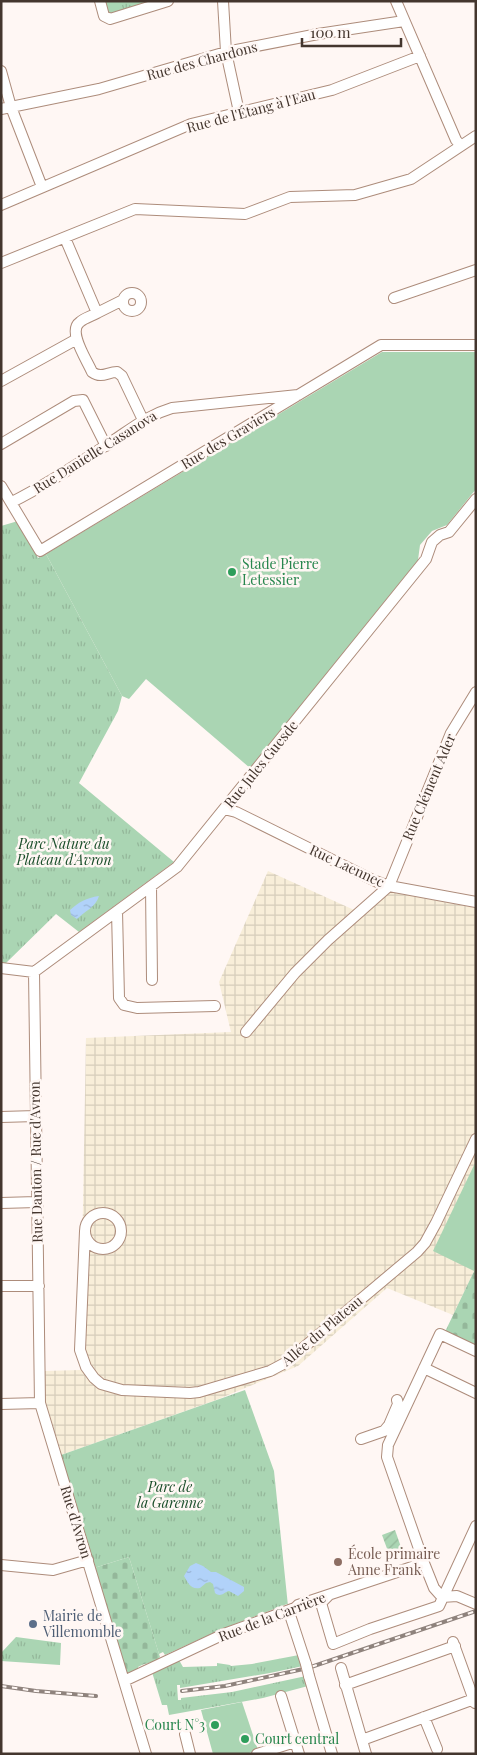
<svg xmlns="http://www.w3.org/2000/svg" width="477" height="1755" viewBox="0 0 477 1755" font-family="'Playfair Display',serif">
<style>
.industrial{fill:url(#industrial-grid)}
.grass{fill:#aad5b3}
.cemetery{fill:url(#cemetery-stones)}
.park{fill:url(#park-tufts)}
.garden{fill:url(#garden-furrows)}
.water{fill:url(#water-ripples)}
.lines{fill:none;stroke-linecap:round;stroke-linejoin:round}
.minor-casing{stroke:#ad8c7b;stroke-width:12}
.minor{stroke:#fff;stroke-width:10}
.rail-casing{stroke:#8f837d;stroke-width:4}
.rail{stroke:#fff7f4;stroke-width:2;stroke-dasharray:5.5;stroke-linecap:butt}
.minor-bridge-casing{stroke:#ad8c7b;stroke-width:12;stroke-linecap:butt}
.minor-bridge{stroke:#fff;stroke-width:10}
.leisure-dot{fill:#2e9e5b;stroke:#fff7f4;stroke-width:2}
.education-dot{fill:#8d6e63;stroke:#fff7f4;stroke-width:2}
.service-dot{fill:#5c6f8a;stroke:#fff7f4;stroke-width:2}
.labels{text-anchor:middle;stroke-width:5;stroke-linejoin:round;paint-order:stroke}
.street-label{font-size:14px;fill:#44362e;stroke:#fff7f4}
.leisure-label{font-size:14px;fill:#27864d;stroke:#fff7f4;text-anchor:start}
.park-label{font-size:14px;font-style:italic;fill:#1a4e2a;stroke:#fff7f4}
.education-label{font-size:14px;fill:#785e54;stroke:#fff7f4;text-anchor:start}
.service-label{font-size:14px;fill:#4e5e75;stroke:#fff7f4;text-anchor:start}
</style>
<defs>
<pattern id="industrial-grid" width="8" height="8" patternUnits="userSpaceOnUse" patternTransform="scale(1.25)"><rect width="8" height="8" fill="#f8eed9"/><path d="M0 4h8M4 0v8" fill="none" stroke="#d6cdbb"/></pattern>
<pattern id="cemetery-stones" width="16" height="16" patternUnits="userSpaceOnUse" patternTransform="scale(1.25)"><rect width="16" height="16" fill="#aad5b3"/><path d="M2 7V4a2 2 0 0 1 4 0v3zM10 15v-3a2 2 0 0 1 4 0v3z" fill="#94b79a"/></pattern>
<pattern id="park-tufts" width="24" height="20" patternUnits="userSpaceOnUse" patternTransform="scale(1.25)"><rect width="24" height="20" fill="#aad5b3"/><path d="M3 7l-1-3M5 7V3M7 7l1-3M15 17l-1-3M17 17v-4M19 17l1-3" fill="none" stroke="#94b79a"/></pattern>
<pattern id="garden-furrows" width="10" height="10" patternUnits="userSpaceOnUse" patternTransform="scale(1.25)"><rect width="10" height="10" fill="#aad5b3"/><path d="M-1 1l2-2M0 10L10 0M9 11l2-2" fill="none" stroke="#94b79a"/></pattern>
<pattern id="water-ripples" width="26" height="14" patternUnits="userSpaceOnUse" patternTransform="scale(1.25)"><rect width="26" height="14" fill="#b1d2f9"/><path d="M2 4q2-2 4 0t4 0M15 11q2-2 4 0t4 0" fill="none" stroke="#99b5d6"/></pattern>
</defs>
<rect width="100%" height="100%" fill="#fff7f4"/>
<!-- industrial -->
<path class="industrial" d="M268,871l95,43 27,-22 86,16v359l-23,48 -66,-27 -89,78 -82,34 -155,55 -16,-55 -1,-29 36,-1 6,-332 145,-6 -12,-50z"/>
<!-- grass -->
<path class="grass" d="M382,352h94v137l-29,36 -15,6 -12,14 -2,15 -168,208 -104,-89 -17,20 -7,-3 -76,-142z
M476,1161v106l-2,4 -41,-20z
M242,1702l16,48 -12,4h-33l-12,-44z"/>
<!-- cemetery -->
<path class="cemetery" d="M476,1267v82l-32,-15z
M129,1557l31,100c-7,7 -14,5 -22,10v2l-8,4 -4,-1 -32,-104z"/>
<!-- park -->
<path class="park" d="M104,1h51l-44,13 -4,-2z
M18,521l20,37 8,-4 76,142 -4,15 -39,72 95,79 -95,70 -23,-18 -50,49h-5v-437z
M245,1390l29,81 14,135 -1,-2 -65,25 -57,26 -2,-3 -4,2 -30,-97 -35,11 -33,-113z
M16,1637l45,6 -1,22 -59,-4v-8z
M299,1655l4,11 -33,7 -90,15v-3h-3l1,15h3v-2l51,-6 74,-16 2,10 -45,12 -94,17 -2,-10h-5l-10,-33 27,-12 4,7 34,-1v-3l13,2 1,1 21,-2z"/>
<!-- garden -->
<path class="garden" d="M395,1530l7,20 -13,4 -7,-19z"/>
<!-- water -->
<path class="water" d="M99,896c-3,11 -14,15 -22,23l-6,-4 -1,-5c9,-8 16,-12 29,-14z
M196,1563l7,3 8,6h5l28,15v4l-6,5 -9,-5c-5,1 -8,7 -14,2l-2,-9 -3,-2 -4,1 -6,5c-9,2 -12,-5 -16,-12l6,-10z"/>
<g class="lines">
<!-- minor casing -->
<g class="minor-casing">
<path id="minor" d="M100,1l4,15 6,3 58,-18
M223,1l3,51 13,60
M396,1l60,139 5,6
M1,71l10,36 31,80
M1,109l98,-20 127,-37 92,-18 86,-13
M1,205l190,-81 141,-34 88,-34
M65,238l32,75c-5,3 -13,5 -17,9 -13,9 7,38 12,50 10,7 15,0 25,0l5,4 21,44
M1,263l134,-54 110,5 45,-17 65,-2 56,-16 65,-43
M123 302a9 9 0 1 1 18 0a9 9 0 1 1-18 0Z
M394,298l82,-28
M97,313l26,-13
M1,381l76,-42
M1,444l73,-43 9,-1 23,46
M1,486l39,65 341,-206h95
M12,502c32,-16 63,-36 93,-56 24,-15 40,-30 67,-38l126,-13
M224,809l12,3 139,69 14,5 87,16
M151,886l1,94
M117,911l2,87 5,7 13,3 78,-2
M1,968l33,4 143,-105 249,-308 6,-17 8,-7 9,-3 27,-33
M34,972l6,431 106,351
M246,1032l49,-59 33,-33 61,-54 62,-153 25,-41
M1,1117l35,-1
M1,1203l36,-1
M85 1231a18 18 0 1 1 36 0a18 18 0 1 1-36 0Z
M85,1231l-5,119 6,17 8,11 7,6 21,6 68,3 9,-1 71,-21 15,-8 132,-111 8,-9 11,-20 40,-84
M1,1286h38
M424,1368l52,25
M1,1404l39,-1
M389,1425l9,-21 -1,-4
M361,1439l23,-8 5,-6 8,1
M1,1565l52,5 35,-10
M328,1596l-7,7 12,41 37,-15 69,-23 37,-80
M442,1597l-8,-9 -10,-25 -37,-106 1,-12 52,-111 36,17
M442,1597l15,-1 19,8
M291,1618l15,46
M453,1642l22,61
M341,1668l25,86
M309,1676l23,78
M124,1681l100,-47 71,-26 3,-3 126,-42
M345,1685l110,-39
M281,1696l18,58
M424,1717l13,32
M185,1734l5,20
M362,1740l112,-41
M257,1754l38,-12"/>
</g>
<!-- minor -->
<use href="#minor" class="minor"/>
<!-- rail casing -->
<g class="rail-casing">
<path id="rail" d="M1,1686l35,5 60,5
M182,1691l43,-5 83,-18 168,-57"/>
</g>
<!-- rail -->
<use href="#rail" class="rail"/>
<!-- minor-bridge casing -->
<g class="minor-bridge-casing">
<path id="minor-bridge" d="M306,1664l3,12"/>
</g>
<!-- minor-bridge -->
<use href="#minor-bridge" class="minor-bridge"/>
</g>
<!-- markers -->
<g class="leisure-dot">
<circle cx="232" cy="572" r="5"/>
<circle cx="215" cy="1725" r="5"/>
<circle cx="245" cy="1739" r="5"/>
</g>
<circle class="education-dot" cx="338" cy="1562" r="5"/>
<circle class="service-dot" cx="33" cy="1624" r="5"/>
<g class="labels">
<!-- street labels -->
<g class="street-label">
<text transform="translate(202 61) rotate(-15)" y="5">Rue des Chardons</text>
<text transform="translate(251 111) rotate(-15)" y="5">Rue de l'Étang à l'Eau</text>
<text transform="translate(228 438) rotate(-31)" y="5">Rue des Graviers</text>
<text transform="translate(95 452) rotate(-32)" y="5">Rue Danielle Casanova</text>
<text transform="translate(261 764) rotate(-51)" y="5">Rue Jules Guesde</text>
<text transform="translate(429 787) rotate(-67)" y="5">Rue Clément Ader</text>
<text transform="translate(347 866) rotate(25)" y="5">Rue Laennec</text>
<text transform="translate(36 1162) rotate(-91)" y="5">Rue Danton / Rue d'Avron</text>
<text transform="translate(322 1331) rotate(-40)" y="5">Allée du Plateau</text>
<text transform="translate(76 1522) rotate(73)" y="5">Rue d'Avron</text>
<text transform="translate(272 1617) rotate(-21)" y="5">Rue de la Carrière</text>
</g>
<!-- leisure labels -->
<g class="leisure-label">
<text x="242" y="569">Stade Pierre<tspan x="242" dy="16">Letessier</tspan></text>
<text x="205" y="1730" text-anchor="end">Court N°3</text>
<text x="255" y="1744">Court central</text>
</g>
<!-- park labels -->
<g class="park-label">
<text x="64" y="849">Parc Nature du<tspan x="64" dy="16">Plateau d'Avron</tspan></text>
<text x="170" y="1492">Parc de<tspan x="170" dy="16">la Garenne</tspan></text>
</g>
<!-- education labels -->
<g class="education-label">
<text x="348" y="1559">École primaire<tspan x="348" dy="16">Anne Frank</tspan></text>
</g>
<!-- service labels -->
<g class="service-label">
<text x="43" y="1621">Mairie de<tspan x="43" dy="16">Villemomble</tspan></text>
</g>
</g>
<!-- border -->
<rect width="477" height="1755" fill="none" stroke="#44362e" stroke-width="5"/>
<!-- scale -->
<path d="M302 38v8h99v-8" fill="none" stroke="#44362e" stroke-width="2.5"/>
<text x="310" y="38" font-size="15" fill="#44362e" stroke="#fff7f4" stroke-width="4" paint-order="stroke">100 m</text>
</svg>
